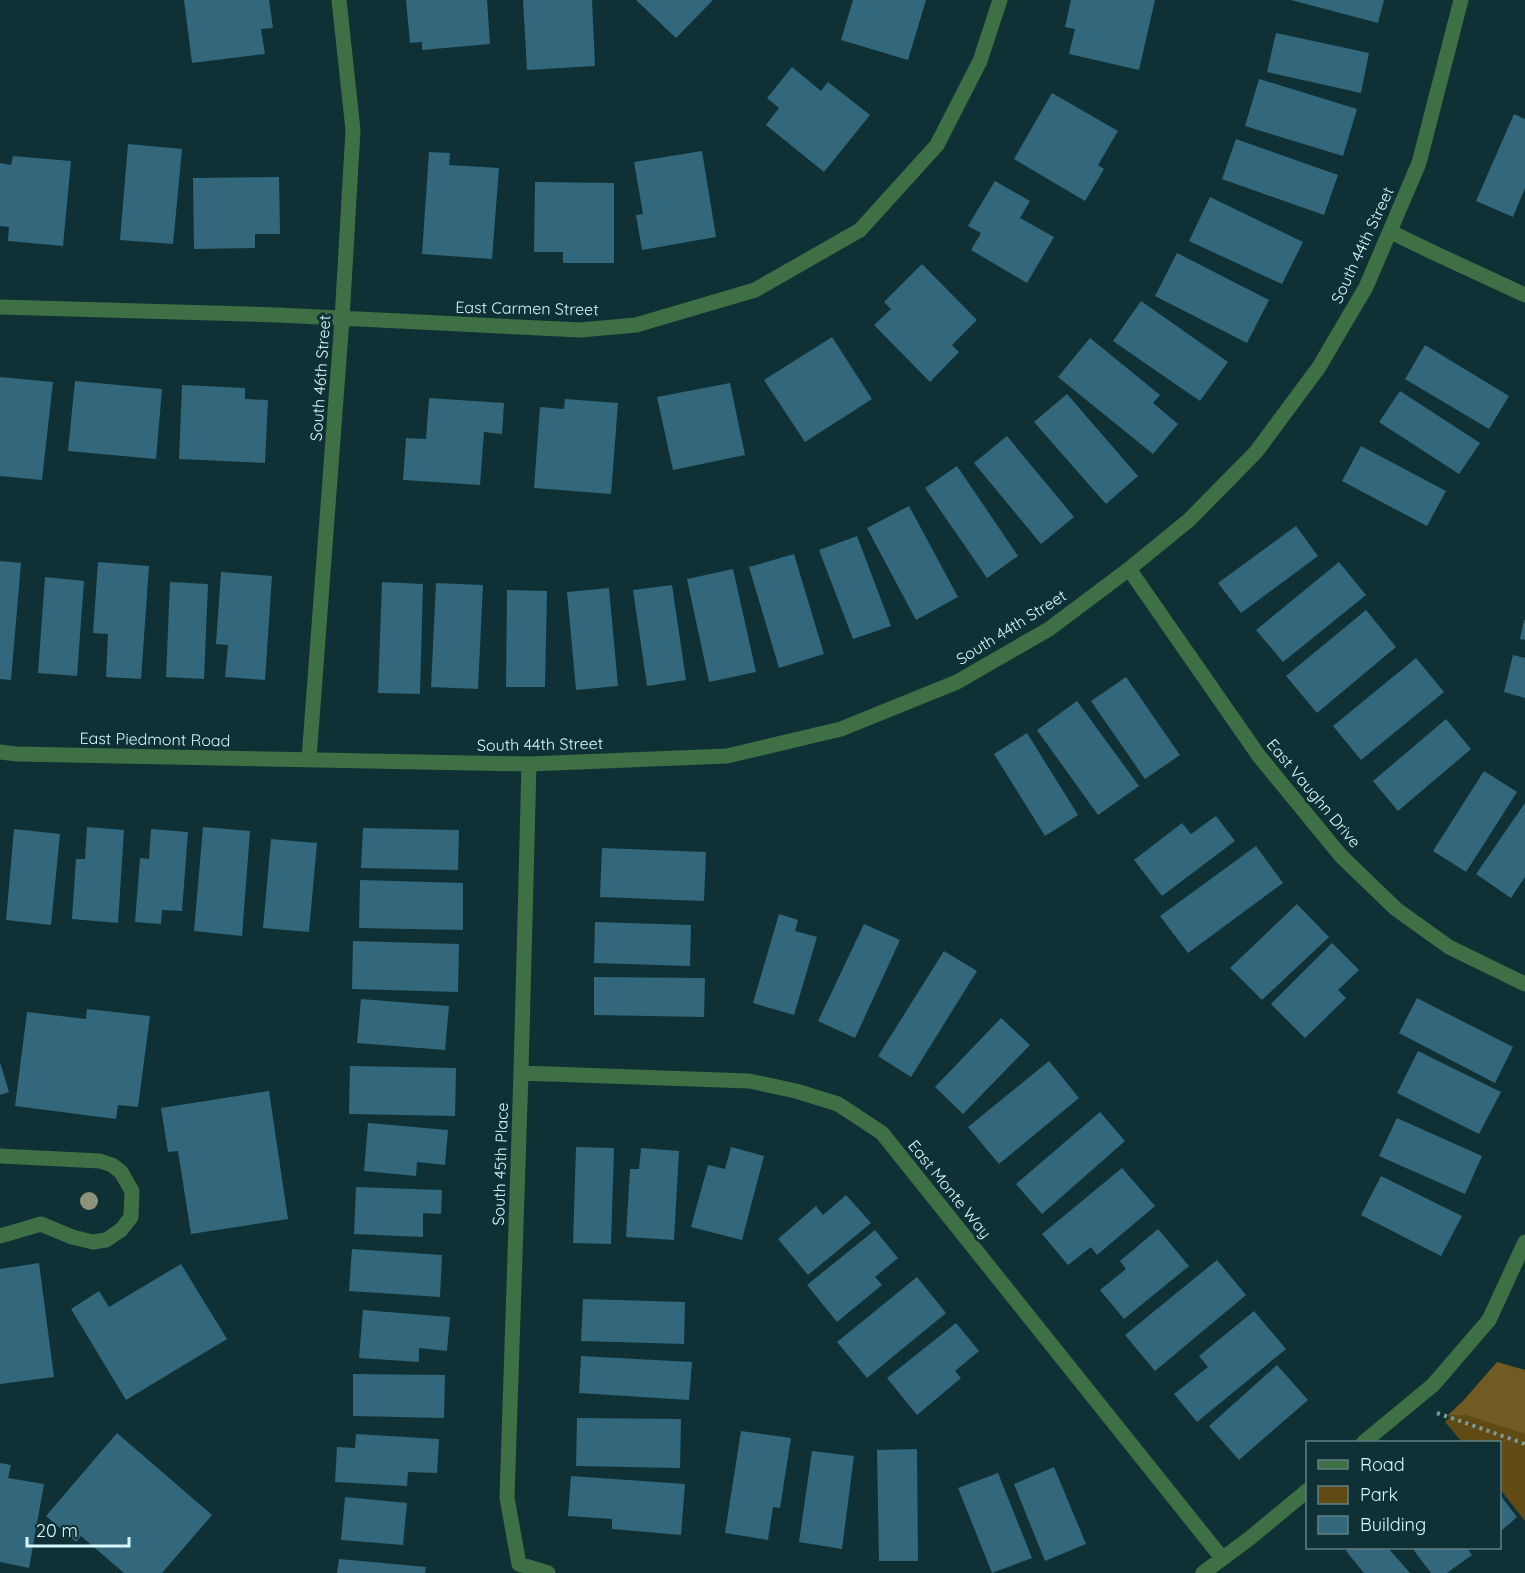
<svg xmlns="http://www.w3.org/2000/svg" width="1525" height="1573" viewBox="0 0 1525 1573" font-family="Quicksand,sans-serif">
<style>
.green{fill:#604b15}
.forest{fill:#715b23}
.building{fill:#32677c}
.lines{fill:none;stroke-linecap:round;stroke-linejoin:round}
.path{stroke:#7b9b9f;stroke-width:4;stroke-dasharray:3 4.5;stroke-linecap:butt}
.street{stroke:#3f6f44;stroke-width:15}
.tree{fill:#8f927b}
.labels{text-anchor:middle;stroke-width:6;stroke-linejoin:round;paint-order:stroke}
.street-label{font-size:16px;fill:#d8f7fb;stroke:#0f3135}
</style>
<rect width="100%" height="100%" fill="#0f3135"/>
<!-- green -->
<path class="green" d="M1525,1370v151l-25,-32v-47h-38l-17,-20 4,-4 -1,-3h4z"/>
<!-- forest -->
<path class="forest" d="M1497,1362l28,8v64l-59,-19h-18l15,-14z"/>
<!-- building -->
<path class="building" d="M184,0h85l4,28 -12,1 4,25 -73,9z
M406,0h81l3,44 -68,6v-8l-12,1z
M523,0h69l3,66 -68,4z
M636,0h77l-37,38z
M853,0h73l-18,60 -67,-20z
M1071,0h84l-16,70 -70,-16 6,-25 -10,-2z
M1291,0h93l-6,23z
M1276,33l93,20 -8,40 -94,-21z
M792,67l29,24 7,-9 42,33 -46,57 -58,-47 13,-17 -12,-10z
M1259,79l98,30 -14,47 -98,-30z
M1052,93l66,38 -20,34 6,4 -19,32 -71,-42z
M1514,114l11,5v69l-12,29 -37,-16z
M1236,139l102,36 -14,40 -102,-36z
M128,144l54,5 -9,95 -53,-4z
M702,151l14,86 -74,13 -6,-35 7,-1 -9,-52z
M429,152l21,1 -1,12 50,3 -7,91 -70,-5z
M13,156l58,5 -8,85 -55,-5 1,-14 -9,-1v-63l11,2z
M279,177l1,57h-25v14l-61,1 -1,-71z
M995,181l35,20 -10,17 34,19 -27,46 -56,-33 10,-17 -13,-7z
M535,182l79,1v80h-51v-11h-29z
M1210,197l93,45 -21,42 -93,-43z
M1177,253l92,47 -22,43 -92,-47z
M922,264l55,56 -25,25 7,7 -29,30 -56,-57 17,-16 -7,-7z
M1141,301l87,61 -28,39 -87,-60z
M832,337l40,62 -67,43 -41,-62z
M1090,338l70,57 -7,8 25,21 -25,30 -95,-77z
M1425,345l84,51 -20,33 -84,-50z
M0,377l53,5 -11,98 -42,-4z
M75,381l87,8 -6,70 -88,-8z
M730,383l15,72 -72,15 -16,-73z
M182,385l63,3v11l23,1 -3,63 -86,-4z
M1400,391l80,52 -21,31 -80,-52z
M1067,394l71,82 -32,28 -72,-82z
M429,398l75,5 -2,31 -18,-2 -4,53 -77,-5 3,-42 20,1z
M565,399l53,4 -7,91 -77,-6 6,-81 24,2z
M1007,436l67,81 -33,27 -67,-81z
M1361,446l85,45 -19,35 -85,-45z
M957,466l61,90 -31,22 -62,-90z
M909,506l49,91 -42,23 -49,-92z
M1296,526l22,30 -77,57 -23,-30z
M857,536l34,90 -38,13 -34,-89z
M794,554l30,100 -45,14 -30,-101z
M0,561l21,2 -10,117 -11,-1z
M98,562l51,4 -8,113 -35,-2 2,-43 -15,-1z
M1339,562l27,33 -83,67 -27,-32z
M733,569l23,103 -47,10 -22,-103z
M221,572l51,4 -7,104 -40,-3 3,-32 -12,-1z
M45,577l39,4 -7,95 -39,-3z
M170,582l38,2 -4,95 -38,-2z
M382,582l41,2 -3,110 -42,-1z
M436,583l47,2 -5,104 -47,-2z
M672,585l14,95 -39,6 -14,-96z
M609,588l9,98 -42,4 -9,-98z
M507,590l40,1 -2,96h-39z
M1366,610l30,37 -79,66 -31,-37z
M1524,620h1v20l-5,-1z
M1513,655l12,3v40l-21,-6z
M1416,658l28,34 -83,68 -28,-34z
M1126,677l54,78 -35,24 -54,-78z
M1077,701l62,85 -41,29 -61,-85z
M1446,719l25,30 -73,62 -25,-30z
M1027,733l51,82 -33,21 -51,-82z
M1484,771l33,21 -51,80 -33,-21z
M1525,803v74l-14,21 -35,-24z
M1216,816l19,25 -73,55 -28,-36 48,-37 9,11z
M87,827l37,3 -6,93 -46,-4 4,-60h9z
M203,827l47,4 -8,105 -48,-5z
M363,828l96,2 -1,40 -97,-2z
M14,829l46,5 -9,91 -45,-5z
M151,829l37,3 -6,79 -20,-1 -1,14 -26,-2 5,-64 9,1z
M271,839l46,4 -8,89 -46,-4z
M1256,846l27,37 -95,70 -28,-37z
M602,848l104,4 -2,49 -104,-4z
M360,880l103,3v47l-104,-2z
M1297,904l32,33 -67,63 -32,-32z
M779,914l19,6 -3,11 22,6 -23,78 -41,-12z
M595,922l96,3 -1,41 -96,-3z
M864,924l36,16 -45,98 -37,-17z
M353,941l106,3 -1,48 -106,-3z
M1332,943l27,27 -21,20 8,8 -41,40 -34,-34z
M944,951l33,20 -66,106 -33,-21z
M594,977l111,1 -1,39 -110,-2z
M1417,998l96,49 -18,36 -96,-50z
M361,999l88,7 -4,44 -88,-7z
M87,1009l63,7 -12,91 -20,-2 -2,14 -101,-13 12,-94 59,7z
M1001,1018l29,27 -67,69 -28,-27z
M1418,1051l83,41 -22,42 -82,-41z
M1049,1061l30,37 -80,66 -31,-37z
M0,1062l9,30 -9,3z
M350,1066l106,2 -1,48 -106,-2z
M269,1091l19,128 -97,15 -13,-83 -10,1 -7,-44z
M1100,1112l25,29 -83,73 -26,-30z
M1397,1118l85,38 -17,38 -86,-38z
M368,1123l80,7 -3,35 -28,-3 -1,14 -52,-5z
M576,1147l38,1 -3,96 -38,-1z
M731,1147l33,9 -22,84 -51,-13 17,-62 17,4z
M641,1148l38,3 -5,89 -48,-3 4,-68h9z
M1122,1168l33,38 -58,49 -6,-8 -23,18 -26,-31z
M1381,1176l81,40 -21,40 -80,-41z
M356,1187l86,3 -1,24 -18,-1v24l-69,-3z
M846,1195l25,28 -63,52 -30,-36 38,-33 7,9z
M1158,1229l31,37 -65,53 -24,-29 26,-21 -6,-8z
M875,1230l23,28 -23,19 7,8 -45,37 -30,-37z
M352,1249l90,6 -2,42 -91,-6z
M1217,1260l29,35 -91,76 -30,-36z
M39,1263l15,114 -54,7v-115z
M181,1264l46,75 -101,61 -55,-91 28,-18 10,16z
M917,1277l29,36 -79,65 -30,-36z
M583,1299l102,3 -1,42 -103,-3z
M363,1310l87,7 -3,34 -28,-3v14l-60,-4z
M1254,1311l32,38 -89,73 -23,-28 34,-27 -9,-11z
M956,1323l23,28 -24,20 6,7 -44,37 -30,-37z
M581,1356l111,6 -3,38 -110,-7z
M1277,1365l31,35 -69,60 -30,-34z
M353,1374l92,1 -1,43 -91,-2z
M577,1418l104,1 -1,49 -104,-2z
M741,1431l50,7 -11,70 -7,-1 -5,33 -43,-7z
M117,1433l95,82 -50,58h-38l-43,-37 -5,6 -30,-26z
M356,1434l83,5 -2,34 -29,-1 -1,14 -72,-4 2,-35 18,1z
M917,1449l1,112h-39l-2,-111z
M812,1451l42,5 -12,93 -43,-7z
M0,1463l11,2 -3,13 36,6 -15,84 -29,-6z
M1054,1467l32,77 -41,17 -31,-77z
M998,1473l34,85 -40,15 -34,-85z
M571,1476l114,8 -4,51 -69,-6v-10l-44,-3z
M1500,1495l17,22 -17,15z
M345,1497l62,6 -4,42 -62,-5z
M1349,1548h39l22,25h-46l-18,-22z
M1412,1548h55l5,7 -25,18h-16z
M339,1559l87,8 -1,6h-88z"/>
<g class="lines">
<!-- path -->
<path class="path" d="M1437,1413l88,31"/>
<!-- street -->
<path class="street" d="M1391,232l39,19 95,44
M0,307l278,8 302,15 56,-5 119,-35 105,-60 77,-85 43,-84 20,-61
M1129,569l130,187 82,100 55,53 53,38 76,37
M0,752l17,2 512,10 198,-8 114,-27 116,-47 92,-53 80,-60 60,-49 67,-68 63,-85 47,-80 53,-124 42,-163
M309,759l33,-440 11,-189 -14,-130
M529,764l-8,309 -14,425 12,66 29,9
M521,1073l228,8 47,10 42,13 44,29 340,425
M0,1156l100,5 12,4 9,7 11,19 -1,26 -10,13 -15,10 -13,2 -21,-5 -31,-13 -41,12
M1364,1442l69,-57 56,-65 36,-78
M1203,1573l47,-35 58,-48"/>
</g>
<!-- trees -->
<circle class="tree" cx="89" cy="1201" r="9"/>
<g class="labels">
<!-- street labels -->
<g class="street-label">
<text transform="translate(1362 245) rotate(-65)" y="6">South 44th Street</text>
<text transform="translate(527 308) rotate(1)" y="6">East Carmen Street</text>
<text transform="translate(320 378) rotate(-86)" y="6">South 46th Street</text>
<text transform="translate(1011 627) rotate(-32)" y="6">South 44th Street</text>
<text transform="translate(155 739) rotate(1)" y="6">East Piedmont Road</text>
<text transform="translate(540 744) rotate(-1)" y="6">South 44th Street</text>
<text transform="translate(1314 793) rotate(50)" y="6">East Vaughn Drive</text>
<text transform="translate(500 1164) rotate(-88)" y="6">South 45th Place</text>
<text transform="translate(950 1189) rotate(51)" y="6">East Monte Way</text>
</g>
</g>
<!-- legend -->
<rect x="1306" y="1441" width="195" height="108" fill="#0f3135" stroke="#5f8084" stroke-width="1.5"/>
<rect x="1318" y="1460" width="30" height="9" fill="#3f6f44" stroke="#5f8084" stroke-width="1.5"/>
<text x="1360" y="1471" font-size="18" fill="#d8f7fb">Road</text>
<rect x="1318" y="1486" width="30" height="18" fill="#604b15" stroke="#5f8084" stroke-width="1.5"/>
<text x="1360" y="1501" font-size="18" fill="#d8f7fb">Park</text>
<rect x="1318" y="1516" width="30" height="18" fill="#32677c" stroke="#5f8084" stroke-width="1.5"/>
<text x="1360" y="1531" font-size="18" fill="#d8f7fb">Building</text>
<!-- scale -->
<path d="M27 1537v9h102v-9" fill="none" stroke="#d8f7fb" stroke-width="3"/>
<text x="36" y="1537" font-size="18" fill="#d8f7fb" stroke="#0f3135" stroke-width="4.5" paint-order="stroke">20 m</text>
</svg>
